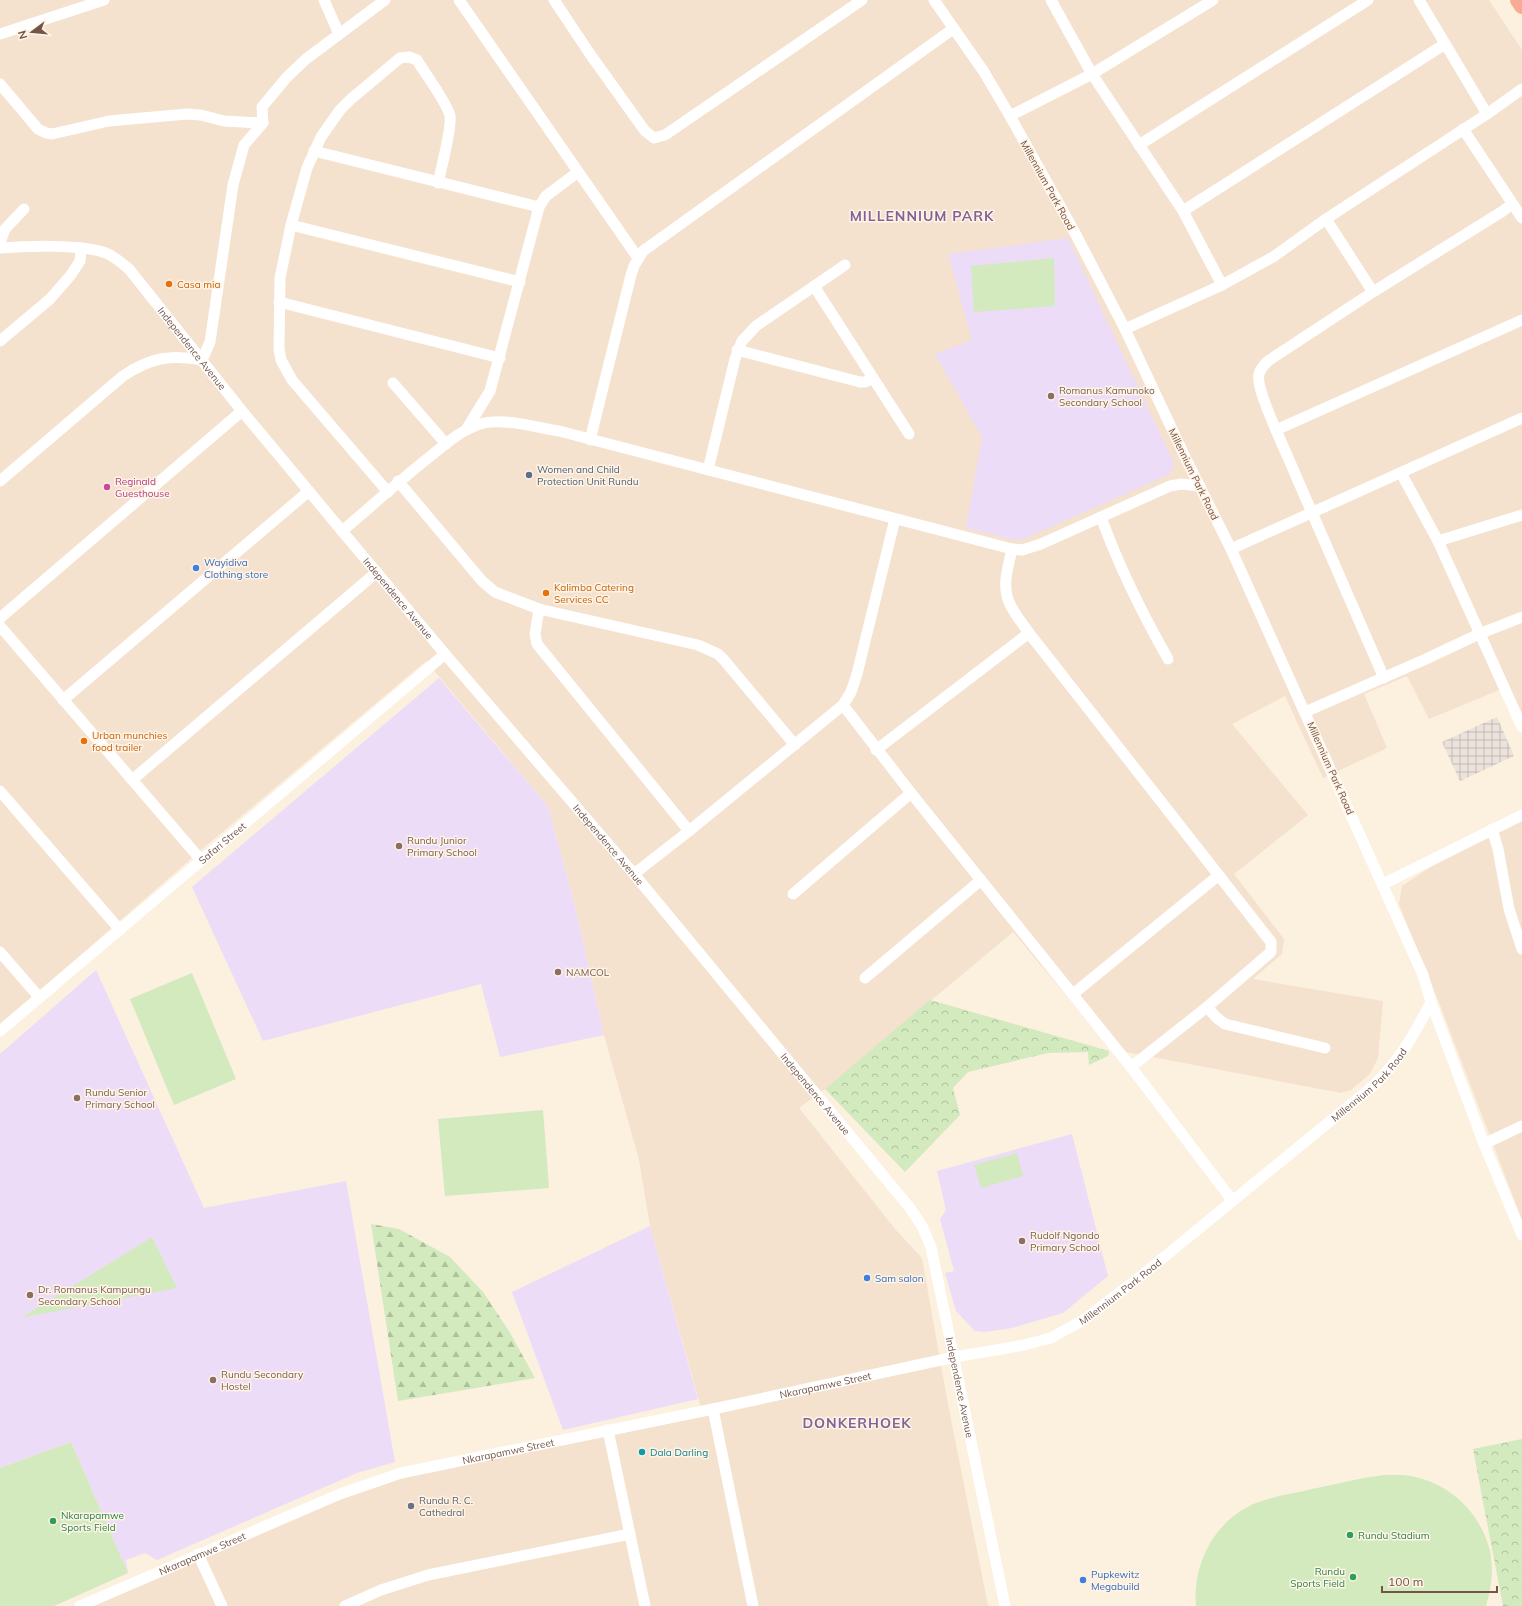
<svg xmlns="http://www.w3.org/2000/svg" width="1522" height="1606" viewBox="0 0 1522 1606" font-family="Mulish,sans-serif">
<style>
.residential{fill:#f4e1ce}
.industrial{fill:url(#industrial-grid)}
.education{fill:#eddcf8;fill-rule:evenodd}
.green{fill:#d2eabe}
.forest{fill:url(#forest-firs)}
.park{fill:url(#park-crowns)}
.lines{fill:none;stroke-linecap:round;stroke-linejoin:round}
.minor{stroke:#fff;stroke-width:11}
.highway{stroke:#f8aa94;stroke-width:16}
.food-dot{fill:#e8710a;stroke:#fff4e6;stroke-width:1.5}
.education-dot{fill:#8d6e63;stroke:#fff4e6;stroke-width:1.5}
.service-dot{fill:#5c6f8a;stroke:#fff4e6;stroke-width:1.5}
.hotel-dot{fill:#d1479c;stroke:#fff4e6;stroke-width:1.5}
.shop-dot{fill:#3f7fe0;stroke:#fff4e6;stroke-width:1.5}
.culture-dot{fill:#0f9aa8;stroke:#fff4e6;stroke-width:1.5}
.worship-dot{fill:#6b7280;stroke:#fff4e6;stroke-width:1.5}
.leisure-dot{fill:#2e9e5b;stroke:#fff4e6;stroke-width:1.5}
.labels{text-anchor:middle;stroke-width:3;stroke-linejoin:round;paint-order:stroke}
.street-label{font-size:10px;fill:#735447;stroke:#fff4e6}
.food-label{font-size:10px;fill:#c56008;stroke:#fff4e6;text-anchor:start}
.education-label{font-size:10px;fill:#785e54;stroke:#fff4e6;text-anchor:start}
.service-label{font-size:10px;fill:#4e5e75;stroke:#fff4e6;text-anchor:start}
.hotel-label{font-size:10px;fill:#b23c85;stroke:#fff4e6;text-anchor:start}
.shop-label{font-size:10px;fill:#366cbe;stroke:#fff4e6;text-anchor:start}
.culture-label{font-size:10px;fill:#0d838f;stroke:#fff4e6;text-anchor:start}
.worship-label{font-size:10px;fill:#5b616d;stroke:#fff4e6;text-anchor:start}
.leisure-label{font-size:10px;fill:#27864d;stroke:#fff4e6;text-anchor:start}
.district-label{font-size:14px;font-weight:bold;letter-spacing:1px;fill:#826297;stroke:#fff4e6}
</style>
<defs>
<pattern id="industrial-grid" width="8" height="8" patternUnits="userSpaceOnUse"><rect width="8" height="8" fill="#eae2db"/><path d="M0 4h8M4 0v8" fill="none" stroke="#c2bab3"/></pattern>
<pattern id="forest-firs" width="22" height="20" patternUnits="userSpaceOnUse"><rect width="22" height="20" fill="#d2eabe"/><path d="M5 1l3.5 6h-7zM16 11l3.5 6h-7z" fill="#afc09c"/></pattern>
<pattern id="park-crowns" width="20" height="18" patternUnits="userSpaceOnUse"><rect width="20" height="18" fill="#d2eabe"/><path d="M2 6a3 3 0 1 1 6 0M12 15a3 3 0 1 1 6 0" fill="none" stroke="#afc09c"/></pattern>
</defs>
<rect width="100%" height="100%" fill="#fcf0df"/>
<!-- residential -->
<path class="residential" d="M0,0h1489l33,50v665l-13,-29 -80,33 -22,-43 -43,18 23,54 -64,30 -38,-82 -53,28 76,91 -74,59 50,65 -2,15 -29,25 130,22 -5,57 -8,16 -19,16 -10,3 -230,-44 -98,-117 -188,157 -26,19 96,121 27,29 25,141 41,207h-908l289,-123 333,-72 -52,-185 -11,-66 -35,-125 -29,-129 -27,-100 -122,-145 -225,189 -201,175z
M1522,820v400l-82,-215 -41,-101 3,-18 29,-19z"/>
<!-- industrial -->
<path class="industrial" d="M1497,717l17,39 -54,25 -18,-39z"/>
<!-- education -->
<path class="education" d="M1068,238l106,225 -4,11 -151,67 -53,-13 16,-91 -47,-83 37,-14 -24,-86z
M439,678l109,128 27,100 29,129 -104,22 -19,-73 -218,57 -71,-154z
M96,970l108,238 142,-27 49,281 -38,11 -200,87 -12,-7 -19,7 2,13 -57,-131 -71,26v-414zM152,1237l24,51 -153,29 75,-46z
M1072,1134l36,142 -45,37 -51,15 -27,4 -10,-1 -19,-20 -11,-38 9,-2 -14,-52 6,-9 -9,-39z
M650,1226l48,173 -135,31 -51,-138z"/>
<!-- green -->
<path class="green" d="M1054,258l1,48 -81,6 -3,-46z
M192,973l44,106 -62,26 -44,-106z
M543,1110l6,78 -104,8 -7,-77z
M1017,1153l6,23 -42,12 -7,-23z
M152,1237l25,51 -156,30z
M71,1442l57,131 -74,33h-54v-138z
M1384,1475c6,0 13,0 19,0 42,4 77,35 87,76 4,18 1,38 -4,55h-290c-4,-46 23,-93 69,-106 15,-5 32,-7 47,-11 24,-5 48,-11 72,-14z"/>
<!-- forest -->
<path class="forest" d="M371,1224l28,5 51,28 33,35 26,39 26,47 -137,23z"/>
<!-- park -->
<path class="park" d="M930,1000l179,51 -1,5 -19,9 -1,-13 -40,1 -80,19 -15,16 7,27 -55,57 -80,-83z
M1522,1439v167h-19l-30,-157z"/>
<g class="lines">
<!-- minor -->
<g class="minor">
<path d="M324,0l15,34"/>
<path d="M459,0l179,258"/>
<path d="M554,0l36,54 55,77 9,7 11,-3 197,-135"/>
<path d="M1051,0l41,74 91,137 39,74"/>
<path d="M1419,0l68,114"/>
<path d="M0,34l104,-34"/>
<path d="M0,84l38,45 8,4 6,1 57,-13 78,-7 14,1 23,6 39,2"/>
<path d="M1010,116l82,-42 121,-74"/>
<path d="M1463,129l59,89"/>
<path d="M1139,145l229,-145"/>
<path d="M314,151l225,56"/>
<path d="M1183,211l262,-167"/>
<path d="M1326,219l47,73"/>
<path d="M291,225l229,57"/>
<path d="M0,243l5,-14 19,-20"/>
<path id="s1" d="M0,248c26,-2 82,-4 106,5 9,4 16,10 23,16l113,142 100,120 103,123 189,220 276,334 12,18 9,21 74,359"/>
<path d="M814,286l95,148"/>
<path d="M279,302l221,56"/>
<path d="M1125,329l97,-44 51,-28 53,-38 161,-105 35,-25"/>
<path d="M0,341l50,-42 20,-23 10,-15 1,-13"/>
<path d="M737,350l123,32h5l8,-4"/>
<path d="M393,383l53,61"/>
<path d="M466,430l24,-39 49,-184 7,-11 32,-24"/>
<path d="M1276,430l246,-110"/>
<path d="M590,440l41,-165 3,-9 9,-15 310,-222"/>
<path d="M708,470l27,-111 7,-18 14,-15 89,-61"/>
<path d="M1401,473l37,68 84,186"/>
<path d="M0,481l123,-105c27,-18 47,-22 79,-16l8,-18 23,-157 11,-40 19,-22 -1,-16 25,-30 19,-18 79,-59"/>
<path d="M398,481l84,100 13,11 44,17 159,36 20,9 6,6 71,85"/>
<path d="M388,492l-96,-112 -11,-20 -2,-11 1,-71 11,-53 16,-57 14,-31 19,-27 11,-11 49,-41 9,-1 8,3c8,14 30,42 33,56 2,12 -9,53 -12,67"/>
<path d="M1101,517c18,50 41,96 67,142"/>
<path d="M342,531c30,-25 59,-52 90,-76 16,-13 32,-27 52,-32 20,-5 55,5 75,8l453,118 10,1 19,-6 129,-58 11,-2 19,2"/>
<path d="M1438,541l84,-26"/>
<path d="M1012,549c-3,15 -9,32 -5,47 3,13 14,25 22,37l242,309v10l-64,55 -76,60"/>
<path d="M1231,549l291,-131"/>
<path d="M539,609l-4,25 2,10 152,187"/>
<path d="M0,618l242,-207"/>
<path d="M0,626l201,234"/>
<path d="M1384,678l-108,-248c-5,-12 -20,-45 -17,-56 1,-5 5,-9 9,-13l105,-69 130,-81 9,-7"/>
<path d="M63,700l246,-209"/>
<path d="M843,705l68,88 220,274 101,133"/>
<path d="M1305,712l121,-53 53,-25 43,-17"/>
<path d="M876,750l153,-117"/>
<path d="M132,780l245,-208"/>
<path d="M0,791l120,139"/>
<path d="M1492,829l6,20 11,60 13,40"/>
<path d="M634,874l55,-43 154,-126 8,-13 6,-18 38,-155"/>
<path d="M1383,884l139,-69"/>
<path d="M793,894l118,-101"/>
<path d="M0,952l39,45"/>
<path d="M865,978l116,-98"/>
<path d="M1073,994l146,-119"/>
<path d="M1431,1002l53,142 38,91"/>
<path d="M1207,1007l10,11 8,6 100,24"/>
<path id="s2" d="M0,1031l445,-377"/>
<path d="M1484,1144l38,-18"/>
<path d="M713,1409l40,197"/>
<path d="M608,1430l37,176"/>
<path d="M198,1554l24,52"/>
<path id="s3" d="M80,1606l260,-112 61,-21 312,-64 242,-52 69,-12 27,-7 34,-19 56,-43 232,-190c26,-24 42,-53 58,-84l-8,-27 -192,-426 -45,-90 -61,-130 -50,-96 -65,-117 -26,-44 -50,-72"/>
<path d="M345,1606l36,-16 47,-15 202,-41"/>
</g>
<!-- highway -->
<path class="highway" d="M1518,0l4,6"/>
</g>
<!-- markers -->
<g class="food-dot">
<circle cx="169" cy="284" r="4"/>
<circle cx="546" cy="593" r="4"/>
<circle cx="84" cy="741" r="4"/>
</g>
<g class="education-dot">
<circle cx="1051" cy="396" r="4"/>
<circle cx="399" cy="846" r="4"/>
<circle cx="558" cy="972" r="4"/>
<circle cx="77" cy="1098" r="4"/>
<circle cx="1022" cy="1241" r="4"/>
<circle cx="30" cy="1295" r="4"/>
<circle cx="213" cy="1380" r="4"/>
</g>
<circle class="service-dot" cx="529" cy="475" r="4"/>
<circle class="hotel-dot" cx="107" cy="487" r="4"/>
<g class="shop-dot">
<circle cx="196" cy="568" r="4"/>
<circle cx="867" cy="1278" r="4"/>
<circle cx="1083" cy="1580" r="4"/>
</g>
<circle class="culture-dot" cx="642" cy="1452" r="4"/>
<circle class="worship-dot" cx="411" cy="1506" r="4"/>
<g class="leisure-dot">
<circle cx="53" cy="1521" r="4"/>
<circle cx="1350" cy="1535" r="4"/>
<circle cx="1353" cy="1577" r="4"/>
</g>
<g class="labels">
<!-- street labels -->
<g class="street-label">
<text transform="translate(1048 185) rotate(61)" y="4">Millennium Park Road</text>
<text dy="4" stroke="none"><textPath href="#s1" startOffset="236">Independence Avenue</textPath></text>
<text transform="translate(1194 474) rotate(64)" y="4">Millennium Park Road</text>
<text dy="4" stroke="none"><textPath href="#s1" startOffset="560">Independence Avenue</textPath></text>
<text transform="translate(1331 768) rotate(66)" y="4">Millennium Park Road</text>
<text dy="4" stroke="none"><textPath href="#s2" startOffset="291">Safari Street</textPath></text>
<text dy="4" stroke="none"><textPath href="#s1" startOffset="884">Independence Avenue</textPath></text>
<text dy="4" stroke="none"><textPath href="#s3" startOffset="1419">Millennium Park Road</textPath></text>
<text dy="4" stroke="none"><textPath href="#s1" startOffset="1208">Independence Avenue</textPath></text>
<text dy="4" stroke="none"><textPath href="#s3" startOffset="1095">Millennium Park Road</textPath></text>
<text dy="4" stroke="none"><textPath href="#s3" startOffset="781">Nkarapamwe Street</textPath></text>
<text dy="4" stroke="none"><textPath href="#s1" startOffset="1544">Independence Avenue</textPath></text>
<text dy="4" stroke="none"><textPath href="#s3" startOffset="457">Nkarapamwe Street</textPath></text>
<text dy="4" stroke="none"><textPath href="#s3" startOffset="133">Nkarapamwe Street</textPath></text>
</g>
<!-- food labels -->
<g class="food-label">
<text x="177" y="288">Casa mia</text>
<text x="554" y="591">Kalimba Catering<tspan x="554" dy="12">Services CC</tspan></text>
<text x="92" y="739">Urban munchies<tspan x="92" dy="12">food trailer</tspan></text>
</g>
<!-- education labels -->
<g class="education-label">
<text x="1059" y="394">Romanus Kamunoko<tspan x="1059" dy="12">Secondary School</tspan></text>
<text x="407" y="844">Rundu Junior<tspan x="407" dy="12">Primary School</tspan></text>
<text x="566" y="976">NAMCOL</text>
<text x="85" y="1096">Rundu Senior<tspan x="85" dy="12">Primary School</tspan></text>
<text x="1030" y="1239">Rudolf Ngondo<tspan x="1030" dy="12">Primary School</tspan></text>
<text x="38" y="1293">Dr. Romanus Kampungu<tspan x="38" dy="12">Secondary School</tspan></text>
<text x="221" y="1378">Rundu Secondary<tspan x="221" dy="12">Hostel</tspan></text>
</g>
<!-- service labels -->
<g class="service-label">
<text x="537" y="473">Women and Child<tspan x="537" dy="12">Protection Unit Rundu</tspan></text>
</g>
<!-- hotel labels -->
<g class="hotel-label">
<text x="115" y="485">Reginald<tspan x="115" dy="12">Guesthouse</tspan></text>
</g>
<!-- shop labels -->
<g class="shop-label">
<text x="204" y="566">Wayidiva<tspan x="204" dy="12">Clothing store</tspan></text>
<text x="875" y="1282">Sam salon</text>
<text x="1091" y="1578">Pupkewitz<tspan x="1091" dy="12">Megabuild</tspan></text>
</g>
<!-- culture labels -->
<g class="culture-label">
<text x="650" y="1456">Dala Darling</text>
</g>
<!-- worship labels -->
<g class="worship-label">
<text x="419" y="1504">Rundu R. C.<tspan x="419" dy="12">Cathedral</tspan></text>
</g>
<!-- leisure labels -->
<g class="leisure-label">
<text x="61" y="1519">Nkarapamwe<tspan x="61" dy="12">Sports Field</tspan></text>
<text x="1358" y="1539">Rundu Stadium</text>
<text x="1345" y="1575" text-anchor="end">Rundu<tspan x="1345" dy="12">Sports Field</tspan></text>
</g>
<!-- district labels -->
<g class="district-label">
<text x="922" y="221">MILLENNIUM PARK</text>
<text x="857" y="1428">DONKERHOEK</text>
</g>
</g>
<!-- north arrow -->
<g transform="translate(32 32) rotate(254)" stroke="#fff4e6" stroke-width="3" paint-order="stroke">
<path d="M0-3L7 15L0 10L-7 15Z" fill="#735447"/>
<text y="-6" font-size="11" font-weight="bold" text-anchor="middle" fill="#735447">N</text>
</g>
<!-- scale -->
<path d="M1382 1586v6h115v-6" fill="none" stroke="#735447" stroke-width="2"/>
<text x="1388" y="1586" font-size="12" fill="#735447" stroke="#fff4e6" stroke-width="3" paint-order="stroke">100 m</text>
</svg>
